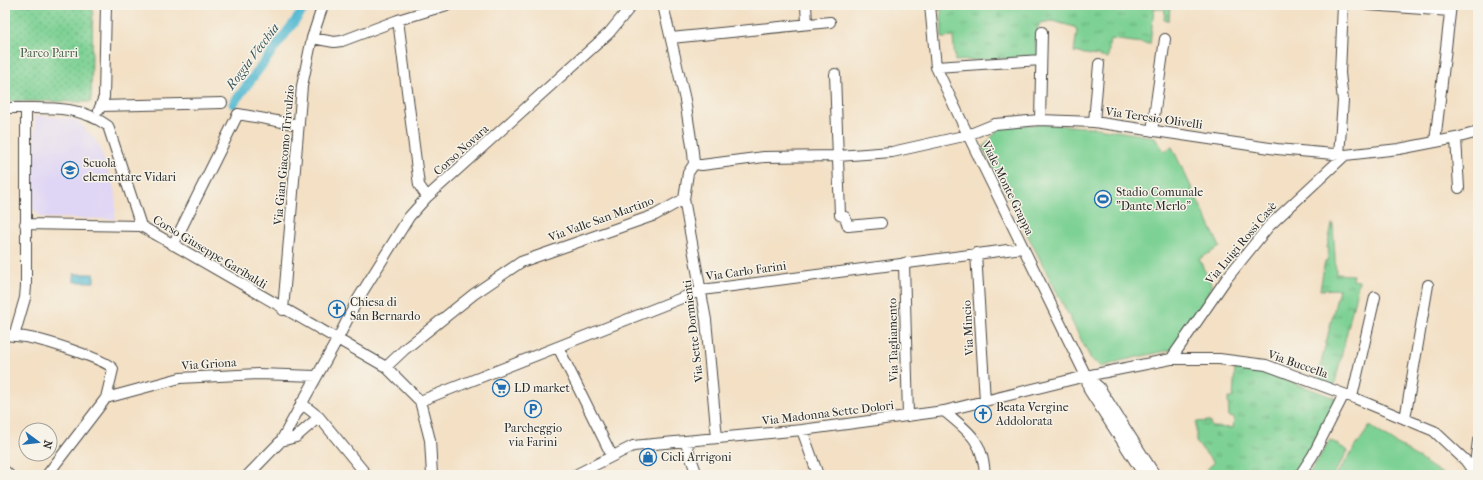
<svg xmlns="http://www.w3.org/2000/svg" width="1483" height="480" viewBox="0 0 1483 480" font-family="'IM FELL French Canon',serif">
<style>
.built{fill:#dfd5f5}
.grass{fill:url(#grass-tufts);stroke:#547e60}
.park{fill:url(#park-dots);stroke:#547e60}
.pitch{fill:#7dd194;stroke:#547e60}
.water{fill:url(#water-ripples);stroke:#40727e}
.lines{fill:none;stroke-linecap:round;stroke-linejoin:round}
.canal{stroke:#54bad2;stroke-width:9}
.minor-casing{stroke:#494642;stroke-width:12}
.minor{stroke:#fff;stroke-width:10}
.labels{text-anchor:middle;stroke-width:3;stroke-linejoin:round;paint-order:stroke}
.park-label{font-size:12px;fill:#445d4a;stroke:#f7f3e8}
.street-label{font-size:12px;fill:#2b2b2b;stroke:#f7f3e8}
.poi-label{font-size:12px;fill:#2b2b2b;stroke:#f7f3e8;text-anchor:start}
.water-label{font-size:13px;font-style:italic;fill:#37565d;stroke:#f7f3e8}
</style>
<defs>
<pattern id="grass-tufts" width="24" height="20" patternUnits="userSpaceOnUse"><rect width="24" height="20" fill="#7dd194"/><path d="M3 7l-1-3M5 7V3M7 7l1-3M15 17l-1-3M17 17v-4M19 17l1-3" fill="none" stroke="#67aa79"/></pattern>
<pattern id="park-dots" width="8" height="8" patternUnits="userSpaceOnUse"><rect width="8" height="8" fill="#7dd194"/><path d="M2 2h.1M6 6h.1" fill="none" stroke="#67aa79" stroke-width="1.8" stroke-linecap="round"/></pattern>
<pattern id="water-ripples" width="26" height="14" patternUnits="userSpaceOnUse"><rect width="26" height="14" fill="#54bad2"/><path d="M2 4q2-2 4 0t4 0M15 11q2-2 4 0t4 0" fill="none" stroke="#4697ab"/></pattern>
</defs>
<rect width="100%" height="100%" fill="#f7f3e8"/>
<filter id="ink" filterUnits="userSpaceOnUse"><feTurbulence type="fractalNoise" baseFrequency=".025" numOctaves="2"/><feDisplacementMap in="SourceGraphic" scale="8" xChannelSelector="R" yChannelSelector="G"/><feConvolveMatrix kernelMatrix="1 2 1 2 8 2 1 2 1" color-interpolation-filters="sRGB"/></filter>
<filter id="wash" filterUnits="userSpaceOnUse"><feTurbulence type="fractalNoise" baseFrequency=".012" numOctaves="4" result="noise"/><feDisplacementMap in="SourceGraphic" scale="16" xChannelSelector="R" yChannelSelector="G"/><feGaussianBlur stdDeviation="0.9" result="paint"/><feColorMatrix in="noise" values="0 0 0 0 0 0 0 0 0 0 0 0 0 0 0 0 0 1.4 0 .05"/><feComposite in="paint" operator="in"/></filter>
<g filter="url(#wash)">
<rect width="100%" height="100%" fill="#f3e0c5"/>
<!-- built -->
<path class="built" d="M35,115l38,4 5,2 16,17 5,8 17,48 -1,25 -73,-1 -10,-10z"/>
<!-- grass -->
<path class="grass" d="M941,5h229l-1,15h-5l1,-11h-11l-4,35 -40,-5 -2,19 -34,-6 3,-21 -2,-4 -23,-6 -12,2 -2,4 1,30 -84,4 -2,-24 -11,1z
M1332,224h1l3,50 17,1v5l6,1 -25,106 -17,-7 22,-91 -19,1 5,-29h2l2,-13h-2z
M1235,369l29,3 71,26 -1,10 -39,67h-84l-4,-6 7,-6 -18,-21v-20l13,-1 3,6 21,1 1,-10 -5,-1 -1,-19h5z"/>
<!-- park -->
<path class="park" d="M5,5h88l-2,97 -86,-1z"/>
<!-- pitch -->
<path class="pitch" d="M1044,124l53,4 58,9 9,14 8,-4 48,100 -21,12 13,27 -37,63 -55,12 -18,6 -11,-8 -108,-211 18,-22z
M1370,426l74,49h-108z
M1330,440l18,11 -15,24h-25z"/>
<!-- water -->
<path class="water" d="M74,274h20v8h-20z"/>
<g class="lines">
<!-- canal -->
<path class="canal" d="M233,104l74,-99"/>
</g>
</g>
<g filter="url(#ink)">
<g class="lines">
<!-- minor casing -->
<g class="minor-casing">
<path id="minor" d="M663,5l22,95 8,52 1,12 -6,9 -4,26 22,121 11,118
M806,5l1,19
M930,5l6,62 32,68 118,241 3,14 55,85
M1368,5l82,6
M398,20l21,165 8,12
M312,38l22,4 8,-1 56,-21 49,-15
M671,38l159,-16
M936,67l105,-7
M835,74l5,141 5,2 3,9 33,-3
M101,106l121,-3
M5,108c37,1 72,-5 103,18l33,100 245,141 34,34 10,39 2,35
M99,110l5,-13 2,-92
M1040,120l2,-88
M1094,122l5,-58
M1152,131l13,-92
M1456,138l3,50
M1435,142l16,-137
M1339,155l4,-54 -3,-28 3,-68
M694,164l8,1 62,-8 74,-1 54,-4 76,-17 27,-11 45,-4 54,2 183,27 68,6 54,-6 57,-11 22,-6
M25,224l116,2
M173,245l65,-131 61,11
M976,253l9,148
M904,263l4,153
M283,310l19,-224 10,-48 11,-33
M5,335c8,1 17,1 25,3 13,2 78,22 83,31l-7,29 -59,77
M14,336l11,-38 1,-12v-177
M558,347l54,109
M1171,359l56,-81 42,-52 76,-71
M386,367l19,-18 69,-55 47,-32 134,-47 29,-16
M1086,376l13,11 56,88
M1352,397l23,-100
M106,398l74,-20 78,-4 58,2
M420,401l282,-111 321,-42
M301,403l18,14 46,56
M944,411c25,21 39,29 41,64
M1405,419l23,-134
M802,430l16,45
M281,441l15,-4 23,-20
M685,441l12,34
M5,471l4,4
M1474,472l4,-31
M248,475l33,-34 56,-101 21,-41 51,-82 18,-20 182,-164 23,-28
M575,475l58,-29 169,-16 142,-19 142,-35 85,-17h48l47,6 86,32 82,34 31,29 11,15
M1300,475l13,-20 31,-61"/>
</g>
<!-- minor -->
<use href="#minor" class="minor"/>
</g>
</g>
<!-- icons -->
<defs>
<g id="school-ring" transform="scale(0.9)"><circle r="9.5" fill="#f7f3e8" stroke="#1f6fb2" stroke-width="1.5"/><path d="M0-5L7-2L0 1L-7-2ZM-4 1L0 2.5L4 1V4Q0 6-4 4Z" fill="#1f6fb2"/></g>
<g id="stadium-ring" transform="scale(0.9)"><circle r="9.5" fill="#f7f3e8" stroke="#1f6fb2" stroke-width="1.5"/><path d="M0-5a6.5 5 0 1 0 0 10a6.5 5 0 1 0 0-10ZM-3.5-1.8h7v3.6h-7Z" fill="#1f6fb2"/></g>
<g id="church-ring" transform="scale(0.9)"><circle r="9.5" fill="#f7f3e8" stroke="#1f6fb2" stroke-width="1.5"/><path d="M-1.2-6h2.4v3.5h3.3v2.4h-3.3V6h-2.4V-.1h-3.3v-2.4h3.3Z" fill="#1f6fb2"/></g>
<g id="supermarket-ring" transform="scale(0.9)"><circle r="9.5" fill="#f7f3e8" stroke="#1f6fb2" stroke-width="1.5"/><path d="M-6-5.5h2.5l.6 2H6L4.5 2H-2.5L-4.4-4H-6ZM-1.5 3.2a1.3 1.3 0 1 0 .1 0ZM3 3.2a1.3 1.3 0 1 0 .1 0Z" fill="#1f6fb2"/></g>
<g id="parking-ring" transform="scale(0.9)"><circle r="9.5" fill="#f7f3e8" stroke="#1f6fb2" stroke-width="1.5"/><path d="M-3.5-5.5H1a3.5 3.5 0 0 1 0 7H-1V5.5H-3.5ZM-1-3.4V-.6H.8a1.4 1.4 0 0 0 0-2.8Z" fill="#1f6fb2"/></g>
<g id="shop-ring" transform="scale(0.9)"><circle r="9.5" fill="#f7f3e8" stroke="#1f6fb2" stroke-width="1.5"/><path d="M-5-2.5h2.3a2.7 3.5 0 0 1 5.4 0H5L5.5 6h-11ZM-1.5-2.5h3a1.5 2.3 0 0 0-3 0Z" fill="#1f6fb2"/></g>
</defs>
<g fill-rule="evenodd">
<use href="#school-ring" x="70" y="170"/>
<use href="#stadium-ring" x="1103" y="199"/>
<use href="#church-ring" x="337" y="309"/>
<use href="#supermarket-ring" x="501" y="388"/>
<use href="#parking-ring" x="533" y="409"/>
<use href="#church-ring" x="983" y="414"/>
<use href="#shop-ring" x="648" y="457"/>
</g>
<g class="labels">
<!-- park labels -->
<g class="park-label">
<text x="49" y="57">Parco Parri</text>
</g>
<!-- street labels -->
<g class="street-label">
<text transform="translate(1154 118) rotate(8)" y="4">Via Teresio Olivelli</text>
<text transform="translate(461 150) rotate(-42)" y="4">Corso Novara</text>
<text transform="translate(284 155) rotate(-85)" y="4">Via Gian Giacomo Trivulzio</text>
<text transform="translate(1008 188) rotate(64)" y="4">Viale Monte Grappa</text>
<text transform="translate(601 219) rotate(-20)" y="4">Via Valle San Martino</text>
<text transform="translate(1241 243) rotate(-50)" y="4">Via Luigi Rossi Casè</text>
<text transform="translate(210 252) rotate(31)" y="4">Corso Giuseppe Garibaldi</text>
<text transform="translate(746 271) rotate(-8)" y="4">Via Carlo Farini</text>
<text transform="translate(968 328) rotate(-93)" y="4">Via Mincio</text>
<text transform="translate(693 331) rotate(-97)" y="4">Via Sette Dormienti</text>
<text transform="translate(893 340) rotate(-91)" y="4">Via Tagliamento</text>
<text transform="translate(209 364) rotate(-4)" y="4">Via Griona</text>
<text transform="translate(1298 364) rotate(19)" y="4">Via Buccella</text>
<text transform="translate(828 413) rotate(-7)" y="4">Via Madonna Sette Dolori</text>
</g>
<!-- poi labels -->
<g class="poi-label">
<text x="83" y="167">Scuola<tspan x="83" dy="14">elementare Vidari</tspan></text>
<text x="1116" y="196">Stadio Comunale<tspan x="1116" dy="14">"Dante Merlo"</tspan></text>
<text x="350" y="306">Chiesa di<tspan x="350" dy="14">San Bernardo</tspan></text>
<text x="514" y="392">LD market</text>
<text x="996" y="411">Beata Vergine<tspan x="996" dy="14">Addolorata</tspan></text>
<text x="533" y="432" text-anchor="middle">Parcheggio<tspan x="533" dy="14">via Farini</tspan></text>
<text x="661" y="461">Cicli Arrigoni</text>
</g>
<!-- water labels -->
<g class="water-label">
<text transform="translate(252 56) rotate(-53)" y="5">Roggia Vecchia</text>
</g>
</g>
<!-- margin -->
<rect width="1483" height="480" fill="none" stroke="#f7f3e8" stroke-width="20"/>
<!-- north arrow -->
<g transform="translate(38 442) rotate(105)"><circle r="19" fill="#f7f3e8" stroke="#a5a39c"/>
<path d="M0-3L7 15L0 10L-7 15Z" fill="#1f6fb2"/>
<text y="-6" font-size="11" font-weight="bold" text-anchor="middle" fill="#2b2b2b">N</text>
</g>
</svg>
